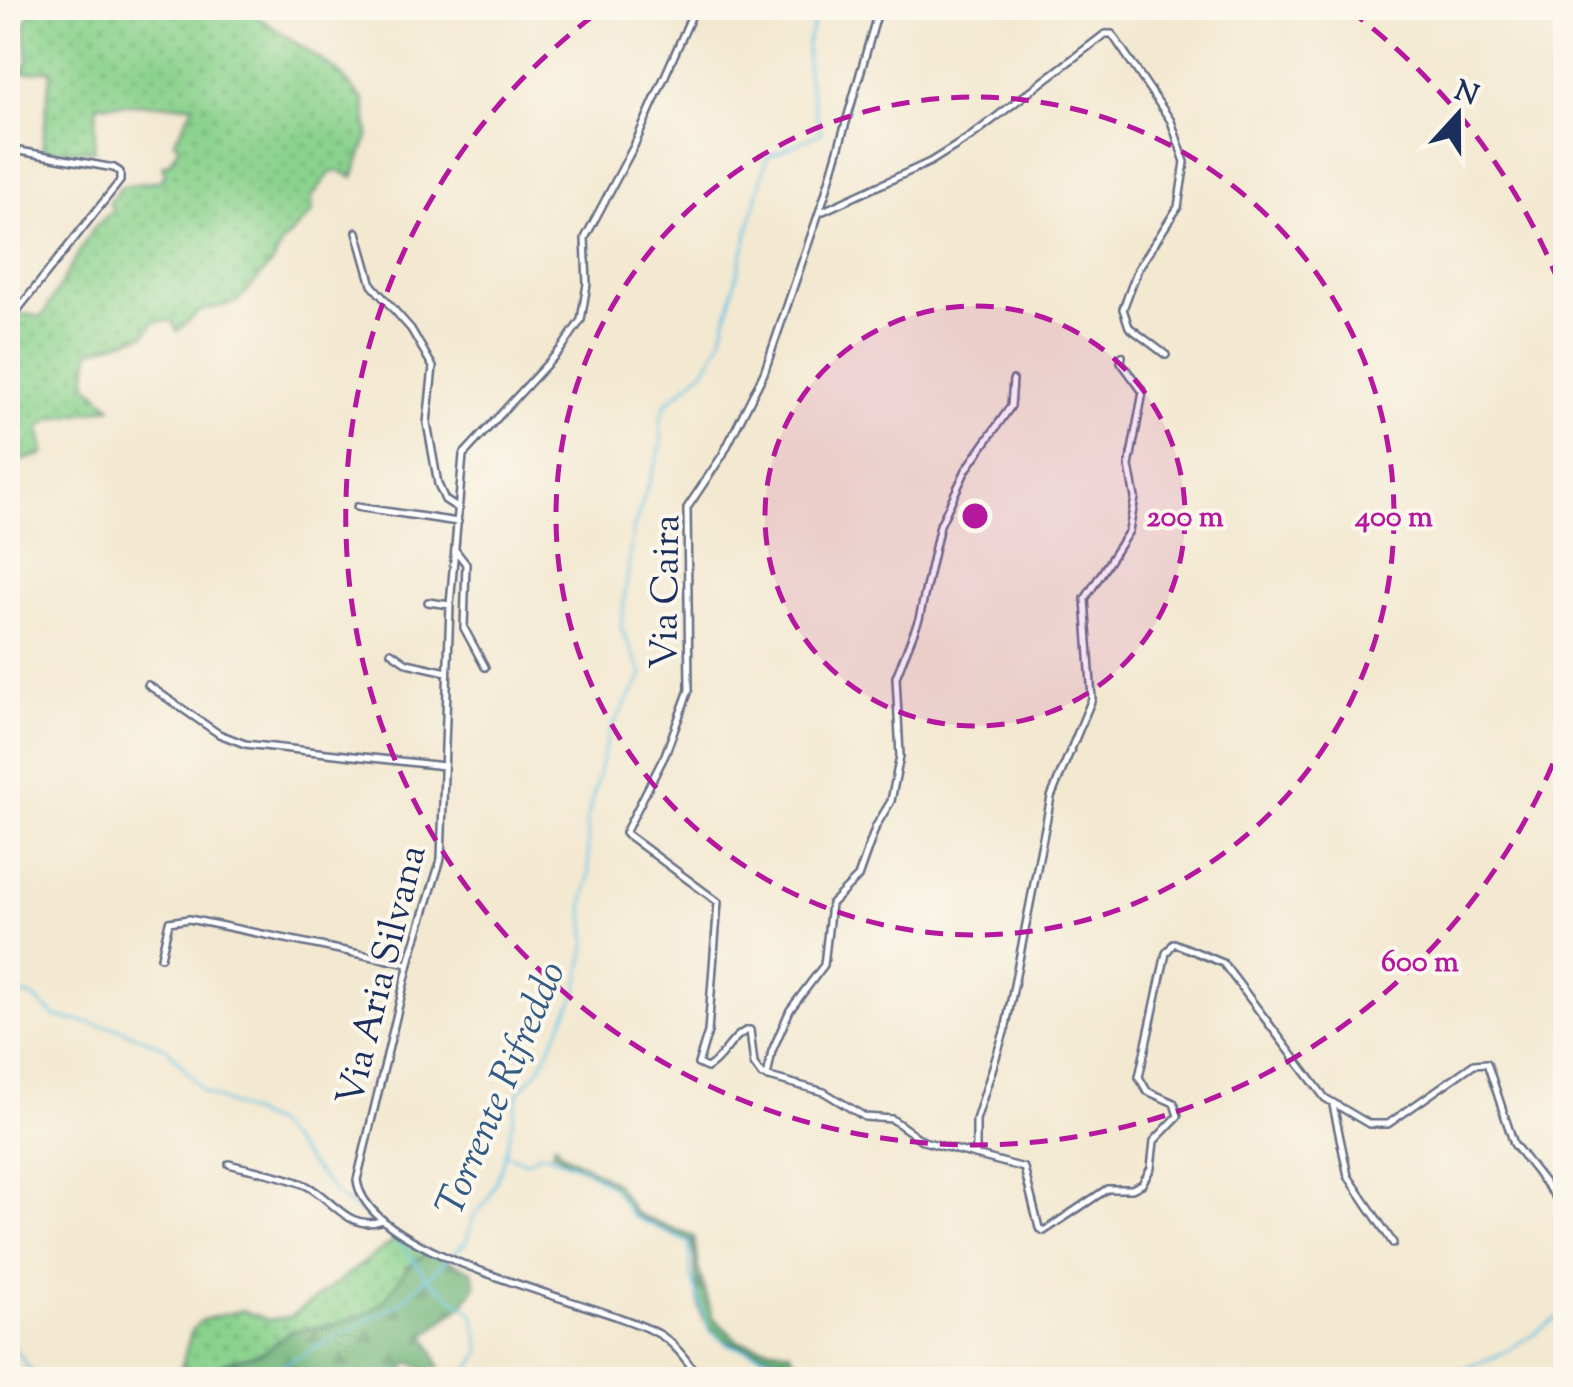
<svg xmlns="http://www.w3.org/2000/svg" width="1573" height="1387" viewBox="0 0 1573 1387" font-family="'Sorts Mill Goudy',serif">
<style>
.grass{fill:url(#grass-dots);stroke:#528076;stroke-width:2.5}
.forest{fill:url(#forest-firs);stroke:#45726b;stroke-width:2.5}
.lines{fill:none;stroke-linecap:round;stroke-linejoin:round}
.stream{stroke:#66c4e4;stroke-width:2.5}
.minor-casing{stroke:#677086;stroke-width:10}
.minor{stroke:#fff;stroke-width:5}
.ring{fill:none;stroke:#b5179e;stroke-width:5;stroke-dasharray:18 12}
.labels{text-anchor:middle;stroke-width:8;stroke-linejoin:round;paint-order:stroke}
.street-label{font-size:38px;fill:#1b2f5e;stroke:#fbf7ec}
.water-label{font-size:40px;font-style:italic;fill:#325c86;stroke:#fbf7ec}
.centre{fill:#b5179e;stroke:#fbf7ec;stroke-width:5}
.ring-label{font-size:30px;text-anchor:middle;font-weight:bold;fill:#b5179e;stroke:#fbf7ec;stroke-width:8;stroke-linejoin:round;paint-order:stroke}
</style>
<defs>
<pattern id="grass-dots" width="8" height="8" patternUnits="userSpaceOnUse" patternTransform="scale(2.5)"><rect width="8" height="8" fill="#8ad28d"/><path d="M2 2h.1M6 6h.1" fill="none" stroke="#70ab76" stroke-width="1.8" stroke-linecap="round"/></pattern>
<pattern id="forest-firs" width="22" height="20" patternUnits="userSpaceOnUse" patternTransform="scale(2.5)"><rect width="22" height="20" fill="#6fb478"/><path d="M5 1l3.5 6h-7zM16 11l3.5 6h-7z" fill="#5a9366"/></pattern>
</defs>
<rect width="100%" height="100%" fill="#fbf7ec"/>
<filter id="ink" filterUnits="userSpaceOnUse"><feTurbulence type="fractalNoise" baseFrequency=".01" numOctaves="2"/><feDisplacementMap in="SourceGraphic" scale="20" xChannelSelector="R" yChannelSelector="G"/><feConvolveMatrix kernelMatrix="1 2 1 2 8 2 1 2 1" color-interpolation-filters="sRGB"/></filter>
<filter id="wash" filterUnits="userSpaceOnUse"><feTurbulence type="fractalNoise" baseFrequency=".0048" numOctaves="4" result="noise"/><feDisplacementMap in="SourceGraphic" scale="40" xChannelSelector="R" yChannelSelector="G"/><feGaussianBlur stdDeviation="2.25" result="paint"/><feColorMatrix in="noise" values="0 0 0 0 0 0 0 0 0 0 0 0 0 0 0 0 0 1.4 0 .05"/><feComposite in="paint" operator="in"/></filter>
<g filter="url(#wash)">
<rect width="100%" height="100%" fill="#f3e8d0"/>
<!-- grass -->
<path class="grass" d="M32,8h213l92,63 27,30 5,33 -16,43 -14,-6 -9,2 -18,24 1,15 -31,31 -8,18 -37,41 -38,10 -22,19 -5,-10h-17l-9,13 -56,17 -4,32 26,24 -60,12 -12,8 4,27 -28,8 -8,36v-173l8,-12 26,4 51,-89 20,-18 -4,-7 13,-17 37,-5 6,-6 -3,-9 8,-3 9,-18 -5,-3 20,-37 -97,-1 -3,47 -52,-1 9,-80 -30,3 7,-12 -3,-35z
M400,1236l28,16 -18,13 -25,35 -16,12 -24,10 -40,7 -39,22 -42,12 -23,16 -23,1 13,-48 11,-12 40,-10 26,10 22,-3z"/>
<!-- forest -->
<path class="forest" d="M555,1143l6,9 54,31 20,30 59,24 6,37 13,43 26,25 51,9 17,28h-8c-18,-38 -68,-21 -92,-54 -16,-22 -7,-63 -17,-85l-60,-27 -19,-29 -59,-32z
M428,1252l44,19 4,14 -12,19 -38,31 14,32 -15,3 -16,-8 -11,17h-197l23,-16 42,-12 24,-20 41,-5 38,-14 16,-12 21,-31z"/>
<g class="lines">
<!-- stream -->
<path class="stream" d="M8,989l26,9 22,19 61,11 50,20 37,44 70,32 65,73 34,24
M505,1153l21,9 16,-9 41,15 30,20 19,28 57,27 2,33 18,54 20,15 52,15 17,20
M380,1227l21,17 27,35 45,34 8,38 -18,29
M8,1347l8,3 21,30
M254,1380l143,-75 69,-63 8,-27 14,-15 14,-33 17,-75 21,-24 37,-76 10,-51 -4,-35 6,-29 -2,-57 22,-88 34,-57 -22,-47 12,-98 29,-86 -2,-20 5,-19 40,-36 15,-26 47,-186 54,-24 -14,-59v-30l12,-36
M1441,1380l66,-29 59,-39"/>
</g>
</g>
<g filter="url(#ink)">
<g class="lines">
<!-- minor casing -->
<g class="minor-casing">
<path id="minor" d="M695,8l-61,138 -49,92 2,46 -6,36 -20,29 -98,106 -13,150 -9,254 -30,96 -54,225c10,79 240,120 302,154 17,10 30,30 42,46
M879,8l-54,187 -61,178 -42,83 -35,52 2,182 -24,65 -40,78 93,69 -10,130 -10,32 9,4c17,-9 25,-35 43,-38l4,34 8,11 62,17 41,25 27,2 31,22 101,27 15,60 5,3 63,-42h25l10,-5 9,-16 3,-27 24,-25 -4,-13 -27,-12 -8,-14 27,-124 8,-10 49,20 102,135 44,26h19l86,-60 13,-1 27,81 52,66
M8,149l106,19 6,4v9l-112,141
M819,213l111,-51 40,-25 135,-103h7l59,87 14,41 -7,45 -40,62 -15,40 6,18 37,28
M357,232l15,53 39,44 22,38 -6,56 11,61 7,16 14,9
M357,507l101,15
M456,551l10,13 -2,64 21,39
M428,602l22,3
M391,652l16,11 40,9
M148,685l71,49 26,10 199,22
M161,957l8,-35 20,-3 219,45
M767,1077l5,-26 18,-41 34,-45 7,-61 27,-27 18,-51 15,-25 9,-45 -4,-79 23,-58 21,-94 26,-55 45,-64 2,-26
M1333,1105l15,71 45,67
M976,1154v-34l30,-94 45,-229 41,-98 -7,-100 44,-68 6,-33 -6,-32 14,-74 -22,-30 1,-6
M229,1164c25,7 55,11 78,22 26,13 42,47 76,34"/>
</g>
<!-- minor -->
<use href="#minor" class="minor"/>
</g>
</g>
<!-- distance rings -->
<circle cx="975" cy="516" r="210" fill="#b5179e" fill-opacity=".12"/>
<g class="ring">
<circle cx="975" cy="516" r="210"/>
<circle cx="975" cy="516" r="419"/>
<path d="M1564 736A629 629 0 1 1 601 10M1349 10A629 629 0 0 1 1564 296"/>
</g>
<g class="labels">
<!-- street labels -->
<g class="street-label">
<text transform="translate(664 592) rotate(-89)" y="13">Via Caira</text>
<text transform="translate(380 975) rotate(-76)" y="13">Via Aria Silvana</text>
</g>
<!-- water labels -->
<g class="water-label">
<text transform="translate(499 1088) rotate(-67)" y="14">Torrente Rifreddo</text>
</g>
</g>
<circle cx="975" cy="516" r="15" class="centre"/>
<g class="ring-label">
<text x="1185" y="526">200 m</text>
<text x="1394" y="526">400 m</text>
<text x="1420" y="971">600 m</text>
</g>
<!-- margin -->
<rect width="1573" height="1387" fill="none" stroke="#fbf7ec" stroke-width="40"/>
<!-- north arrow -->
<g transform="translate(1458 115) rotate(21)" stroke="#fbf7ec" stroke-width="8" paint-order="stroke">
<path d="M0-8L18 38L0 25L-18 38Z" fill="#1b2f5e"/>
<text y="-15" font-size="28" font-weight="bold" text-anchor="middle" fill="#1b2f5e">N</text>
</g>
</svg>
